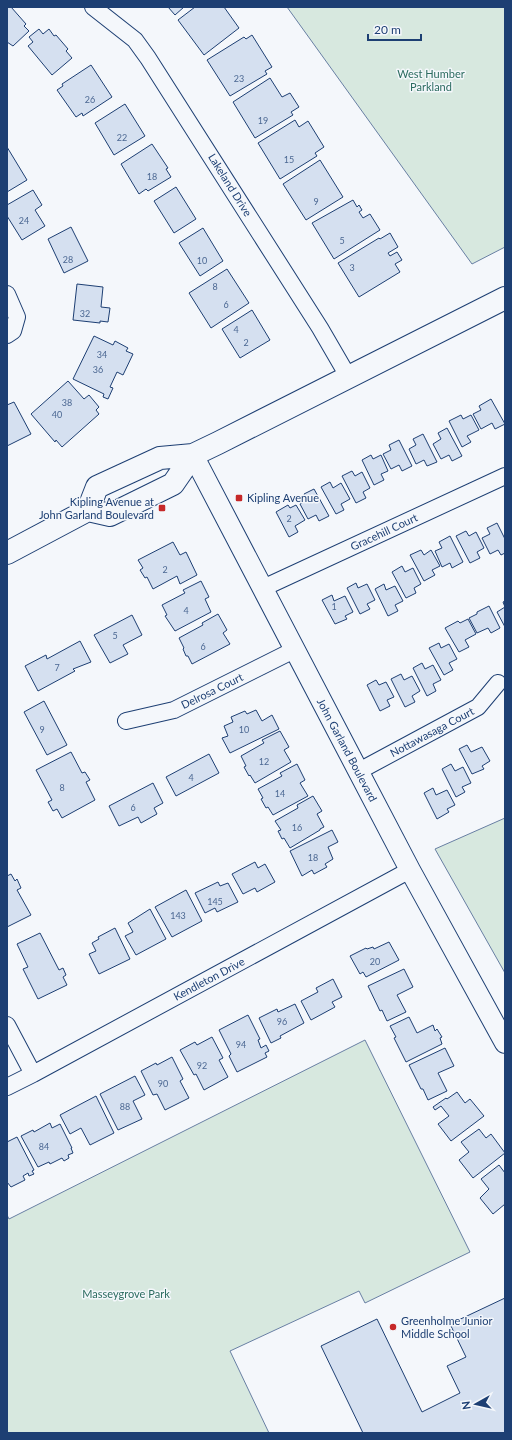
<svg xmlns="http://www.w3.org/2000/svg" width="512" height="1440" viewBox="0 0 512 1440" font-family="Lato,sans-serif">
<style>
.green{fill:#d7e8df;stroke:#687fa3}
.building{fill:#d5e0f0;stroke:#1d3f73}
.lines{fill:none;stroke-linecap:round;stroke-linejoin:round}
.minor-casing{stroke:#1d3f73;stroke-width:18}
.tertiary-casing{stroke:#1d3f73;stroke-width:22}
.secondary-casing{stroke:#1d3f73;stroke-width:24}
.minor{stroke:#f4f7fb;stroke-width:16}
.tertiary{stroke:#f4f7fb;stroke-width:20}
.secondary{stroke:#f4f7fb;stroke-width:22}
.poi-dot{fill:#c62828;stroke:#f4f7fb;stroke-width:1.5}
.labels{text-anchor:middle;stroke-width:3;stroke-linejoin:round;paint-order:stroke}
.number-label{font-size:9px;fill:#4b6792}
.park-label{font-size:11px;fill:#2c6c60;stroke:#f4f7fb}
.street-label{font-size:11px;fill:#1d3f73;stroke:#f4f7fb}
.poi-label{font-size:11px;fill:#1d3f73;stroke:#f4f7fb;text-anchor:start}
</style>
<rect width="100%" height="100%" fill="#f4f7fb"/>
<!-- green -->
<path class="green" d="M287,7h218v240l-33,17z
M505,818v155l-70,-124z
M365,1040l105,212 -105,51 -6,-12 -129,60 39,82h-262v-218l2,4z"/>
<!-- building -->
<path class="building" d="M7,7h4l15,17 -2,2 5,5 -16,15 -6,-4z
M168,7h16l-9,8z
M195,7h29l15,21 -35,27 -26,-35z
M39,29l4,5 6,-5 5,7 2,-1 12,14 -2,2 6,7 -20,17 -24,-29 5,-4 -4,-5z
M252,35l20,32 -7,4 2,3 -37,22 -23,-36 37,-23 2,2z
M91,65l21,32 -29,19 -1,-3 -6,4 -19,-27 6,-4 -1,-2z
M270,78l12,19 8,-4 9,14 -8,5 2,3 -38,23 -22,-36z
M125,104l20,32 -31,19 -19,-32z
M295,120l4,7 9,-6 16,26 -9,6 2,3 -37,23 -22,-36z
M152,144l16,24 -2,1 5,8 -23,14 -2,-2 -7,5 -18,-30z
M7,147l20,33 -20,12z
M320,160l23,37 -37,23 -23,-36z
M176,187l20,32 -22,14 -20,-32z
M33,190l9,15 -7,5 10,16 -23,14 -15,-24v-11z
M353,200l4,7 2,-2 3,5 -3,2 4,6 7,-4 10,16 -46,29 -22,-36z
M71,227l17,34 -24,12 -16,-34z
M203,228l20,33 -23,15 -21,-33z
M390,233l8,14 -10,6 2,3 7,-4 5,8 -7,4 5,8 -41,25 -21,-34 41,-25 1,1z
M227,269l22,34 -38,25 -22,-35z
M77,284l26,3 -2,20 9,1 -2,14 -8,-1v2l-27,-3z
M252,310l18,30 -30,18 -18,-29z
M94,336l19,9 2,-4 13,7 -2,3 7,3 -10,21 -6,-3 -7,15 3,1 -5,11 -5,-2 1,-3 -31,-15z
M68,381l16,18 5,-4 10,12 -3,3 3,4 -37,33 -6,-7 -1,2 -24,-28z
M491,399l14,25 -10,5 -3,-6 -11,6 -8,-15 8,-4 -2,-4z
M14,402l17,32 -24,12v-41z
M461,415l2,4 8,-4 8,15 -12,6 4,6 -9,5 -13,-26z
M447,428l15,28 -10,5 -3,-6 -8,4 -8,-15 8,-5 -3,-6z
M423,434l14,28 -10,4 -3,-6 -8,4 -7,-15 7,-4 -3,-6z
M399,440l13,26 -10,5 -3,-6 -8,4 -8,-15 8,-4 -2,-5z
M371,455l2,4 8,-4 7,16 -7,3 3,6 -10,5 -12,-25z
M352,471l3,5 7,-4 8,16 -7,4 3,6 -10,5 -14,-27z
M330,482l3,6 8,-5 9,16 -9,5 3,6 -8,4 -15,-27z
M314,489l15,27 -10,5 -3,-6 -8,4 -8,-15 7,-4 -3,-6z
M288,505l2,3 6,-3 9,15 -10,6 3,6 -9,5 -13,-25z
M497,523l8,16v14l-4,2 -3,-5 -8,4 -8,-16 8,-4 -3,-6z
M466,531l3,5 7,-4 8,16 -7,4 3,6 -10,5 -14,-27z
M450,536l13,26 -11,6 -2,-5 -8,4 -7,-16 7,-3 -3,-6z
M173,542l7,13 6,-3 11,23 -17,9 -3,-8 -24,13 -6,-12 -2,1 -5,-8 3,-2 -5,-8z
M421,550l3,5 7,-5 9,16 -8,4 3,5 -11,6 -14,-26z
M402,566l3,6 8,-4 8,16 -7,4 2,5 -10,5 -14,-26z
M201,581l8,16 -4,2 6,13 -36,19 -10,-15 2,-1 -5,-10 23,-12 -2,-3z
M356,583l2,5 9,-4 8,16 -8,4 3,5 -10,5 -13,-26z
M384,584l2,6 9,-4 8,15 -8,4 3,6 -10,5 -13,-27z
M332,595l2,6 11,-5 8,16 -8,4 2,3 -12,5 -13,-24z
M505,601v26l-8,-15 8,-5 -2,-5z
M489,606l11,22 -9,5 -3,-5 -11,5 -8,-15 8,-4v-2z
M218,614l9,16 -4,3 7,11 -38,20 -4,-8h-2l-3,-7 1,-1 -5,-10 24,-13 -1,-2z
M132,615l10,20 -19,10 5,9 -18,9 -16,-28z
M468,619l8,15 -11,6 4,7 -10,5 -14,-24 13,-7 2,2z
M80,641l11,21 -18,7 2,2 -37,20 -13,-25 21,-11 1,4z
M439,643l2,5 8,-4 8,15 -8,4 4,7 -9,5 -15,-27z
M422,663l3,6 8,-4 8,15 -8,4 3,7 -9,5 -14,-28z
M401,674l3,6 8,-4 8,15 -8,5 3,6 -10,5 -14,-28z
M376,680l3,5 7,-3 8,15 -7,3 3,6 -10,5 -13,-26z
M44,701l23,44 -20,10 -23,-43z
M256,710l6,11 10,-6 7,14 -49,24 -8,-15 6,-2 -4,-10 9,-4 -2,-5 14,-6 2,3z
M280,731l9,16 -5,3 7,12 -36,21 -5,-8 -1,1 -5,-9 2,-1 -5,-10 23,-13 -2,-3z
M467,745l4,7 11,-5 8,14 -8,5 2,3 -12,5 -13,-25z
M71,752l11,21 3,-1 5,8 -4,2 9,18 -33,18 -5,-9 -4,2 -5,-9 4,-2 -16,-30z
M209,754l10,19 -43,23 -10,-19z
M297,764l8,16 -5,3 8,13 -35,19 -5,-8 -2,1 -5,-9 2,-1 -5,-9 24,-13 -2,-3z
M451,764l4,7 8,-4 8,16 -9,4 3,5 -9,5 -14,-28z
M153,783l10,20 -9,5 3,6 -16,9 -3,-6 -19,9 -10,-20z
M433,788l3,7 11,-5 8,15 -8,4 2,3 -12,7 -13,-26z
M313,796l9,15 -5,3 7,13 -4,2v1l-30,18 -6,-10 -2,1 -4,-8 3,-1 -6,-9 23,-13 -1,-3z
M332,830l6,12 -10,5 5,12 -8,5 2,3 -13,7 -2,-4 -10,6 -12,-25z
M255,862l3,6 7,-4 10,18 -18,10 -2,-4 -12,6 -11,-20z
M11,874l4,7 2,-2 4,9 -4,2 14,25 -24,12v-51z
M218,882l2,4 8,-3 10,19 -21,10 -2,-4 -10,5 -10,-20z
M186,890l16,31 -30,16 -17,-30z
M150,909l16,30 -30,16 -11,-19 8,-4 -5,-9z
M115,928l15,31 -31,15 -10,-20 7,-3 -4,-8 7,-4 -1,-2z
M40,933l19,37 4,-2 3,7 -3,2 4,8 -29,14 -15,-30 5,-2 -11,-23z
M389,942l10,18 -33,17 -3,-5 -3,2 -10,-18 16,-8 1,1 6,-2 1,2z
M404,969l9,18 -16,8 9,17 -19,9 -5,-11 -2,1 -12,-25z
M333,979l9,18 -10,5 3,5 -24,13 -10,-19 17,-9 -2,-4z
M295,1004l9,19 -24,13 1,2 -10,5 -12,-25 18,-9 1,3z
M248,1015l12,24 -2,1 3,8 5,-3 3,6 -4,2 2,4 -30,15 -8,-16 2,-2 -12,-24z
M409,1017l8,16 16,-8 2,6 2,-2 5,8 -2,1 2,6 -36,18 -12,-24 2,-1 -6,-11z
M212,1037l11,21 -4,2 9,17 -24,13 -8,-16 -2,1 -14,-25 15,-8 2,3z
M445,1048l9,18 -16,7 9,18 -19,9 -5,-11h-2l-12,-24z
M172,1057l11,22 -3,2 9,17 -24,12 -8,-16 -4,1 -12,-24 15,-8 1,2z
M135,1076l10,19 -12,6 9,18 -24,11 -18,-36z
M457,1092l8,11 5,-4 14,17 -33,25 -13,-17 11,-8 -8,-10 -6,4 -2,-3 13,-9 1,1z
M96,1096l18,37 -24,12 -9,-17 -11,6 -10,-19z
M50,1123l2,5 8,-4 12,24h-1l2,5 -5,2 1,3 -5,3 -2,-3 -12,6 -1,-2 -11,5 -17,-31 12,-6 1,2z
M479,1129l7,9 5,-4 14,19 -32,25 -14,-18 10,-8 -8,-10z
M17,1137l17,33 -2,1 2,3 -5,2 -1,-3 -5,3 2,4 -14,7 -4,-5v-40z
M499,1165l6,8v31l-12,10 -13,-16 9,-9 -8,-10z
M505,1298v135h-142l-42,-87 56,-27 45,93 38,-19 -13,-27 19,-9 -16,-33z"/>
<g class="lines">
<!-- minor casing -->
<g class="minor-casing">
<path id="minor" d="M93,7l42,33 13,18 172,270 29,50
M7,294l10,23 -4,14 -6,4
M263,588l242,-112
M126,721l48,-11 120,-60
M359,771l119,-64 20,-24
M7,1025l26,49
M7,1087l26,-13 377,-204"/>
</g>
<!-- tertiary casing -->
<g class="tertiary-casing">
<path id="tertiary" d="M193,455l217,415 95,173"/>
</g>
<!-- secondary casing -->
<g class="secondary-casing">
<path id="secondary" d="M88,510l22,5 63,-31 20,-29
M7,553l81,-43 9,-23 63,-29 33,-3 25,-12 287,-145"/>
</g>
<!-- minor -->
<use href="#minor" class="minor"/>
<!-- tertiary -->
<use href="#tertiary" class="tertiary"/>
<!-- secondary -->
<use href="#secondary" class="secondary"/>
</g>
<!-- markers -->
<g class="poi-dot">
<rect x="235" y="494" width="8" height="8" rx="2"/>
<rect x="158" y="504" width="8" height="8" rx="2"/>
<circle cx="393" cy="1327" r="4"/>
</g>
<g class="labels">
<!-- number labels -->
<g class="number-label">
<text x="239" y="82">23</text>
<text x="90" y="103">26</text>
<text x="263" y="124">19</text>
<text x="122" y="141">22</text>
<text x="289" y="163">15</text>
<text x="152" y="180">18</text>
<text x="316" y="205">9</text>
<text x="24" y="224">24</text>
<text x="342" y="244">5</text>
<text x="68" y="263">28</text>
<text x="202" y="264">10</text>
<text x="352" y="271">3</text>
<text x="215" y="290">8</text>
<text x="226" y="308">6</text>
<text x="85" y="317">32</text>
<text x="236" y="333">4</text>
<text x="246" y="346">2</text>
<text x="102" y="358">34</text>
<text x="98" y="373">36</text>
<text x="67" y="406">38</text>
<text x="57" y="418">40</text>
<text x="289" y="522">2</text>
<text x="165" y="573">2</text>
<text x="334" y="610">1</text>
<text x="186" y="614">4</text>
<text x="115" y="639">5</text>
<text x="203" y="650">6</text>
<text x="57" y="671">7</text>
<text x="42" y="733">9</text>
<text x="244" y="733">10</text>
<text x="264" y="765">12</text>
<text x="191" y="781">4</text>
<text x="62" y="791">8</text>
<text x="280" y="797">14</text>
<text x="133" y="811">6</text>
<text x="297" y="831">16</text>
<text x="313" y="861">18</text>
<text x="215" y="905">145</text>
<text x="178" y="919">143</text>
<text x="375" y="965">20</text>
<text x="282" y="1025">96</text>
<text x="241" y="1048">94</text>
<text x="202" y="1069">92</text>
<text x="163" y="1087">90</text>
<text x="125" y="1110">88</text>
<text x="44" y="1150">84</text>
</g>
<!-- park labels -->
<g class="park-label">
<text x="431" y="78">West Humber<tspan x="431" dy="13">Parkland</tspan></text>
<text x="126" y="1298">Masseygrove Park</text>
</g>
<!-- street labels -->
<g class="street-label">
<text transform="translate(230 185) rotate(58)" y="4">Lakeland Drive</text>
<text transform="translate(384 532) rotate(-25)" y="4">Gracehill Court</text>
<text transform="translate(212 691) rotate(-26)" y="4">Delrosa Court</text>
<text transform="translate(432 732) rotate(-28)" y="4">Nottawasaga Court</text>
<text transform="translate(347 750) rotate(62)" y="4">John Garland Boulevard</text>
<text transform="translate(209 979) rotate(-28)" y="4">Kendleton Drive</text>
</g>
<!-- poi labels -->
<g class="poi-label">
<text x="247" y="502">Kipling Avenue</text>
<text x="154" y="506" text-anchor="end">Kipling Avenue at<tspan x="154" dy="13">John Garland Boulevard</tspan></text>
<text x="401" y="1325">Greenholme Junior<tspan x="401" dy="13">Middle School</tspan></text>
</g>
</g>
<!-- border -->
<rect width="512" height="1440" fill="none" stroke="#1d3f73" stroke-width="16"/>
<!-- north arrow -->
<g transform="translate(476 1404) rotate(262)" stroke="#f4f7fb" stroke-width="3" paint-order="stroke">
<path d="M0-3L7 15L0 10L-7 15Z" fill="#1d3f73"/>
<text y="-6" font-size="11" font-weight="bold" text-anchor="middle" fill="#1d3f73">N</text>
</g>
<!-- scale -->
<path d="M368 34v6h53v-6" fill="none" stroke="#1d3f73" stroke-width="2"/>
<text x="374" y="34" font-size="12" fill="#1d3f73" stroke="#f4f7fb" stroke-width="3" paint-order="stroke">20 m</text>
</svg>
